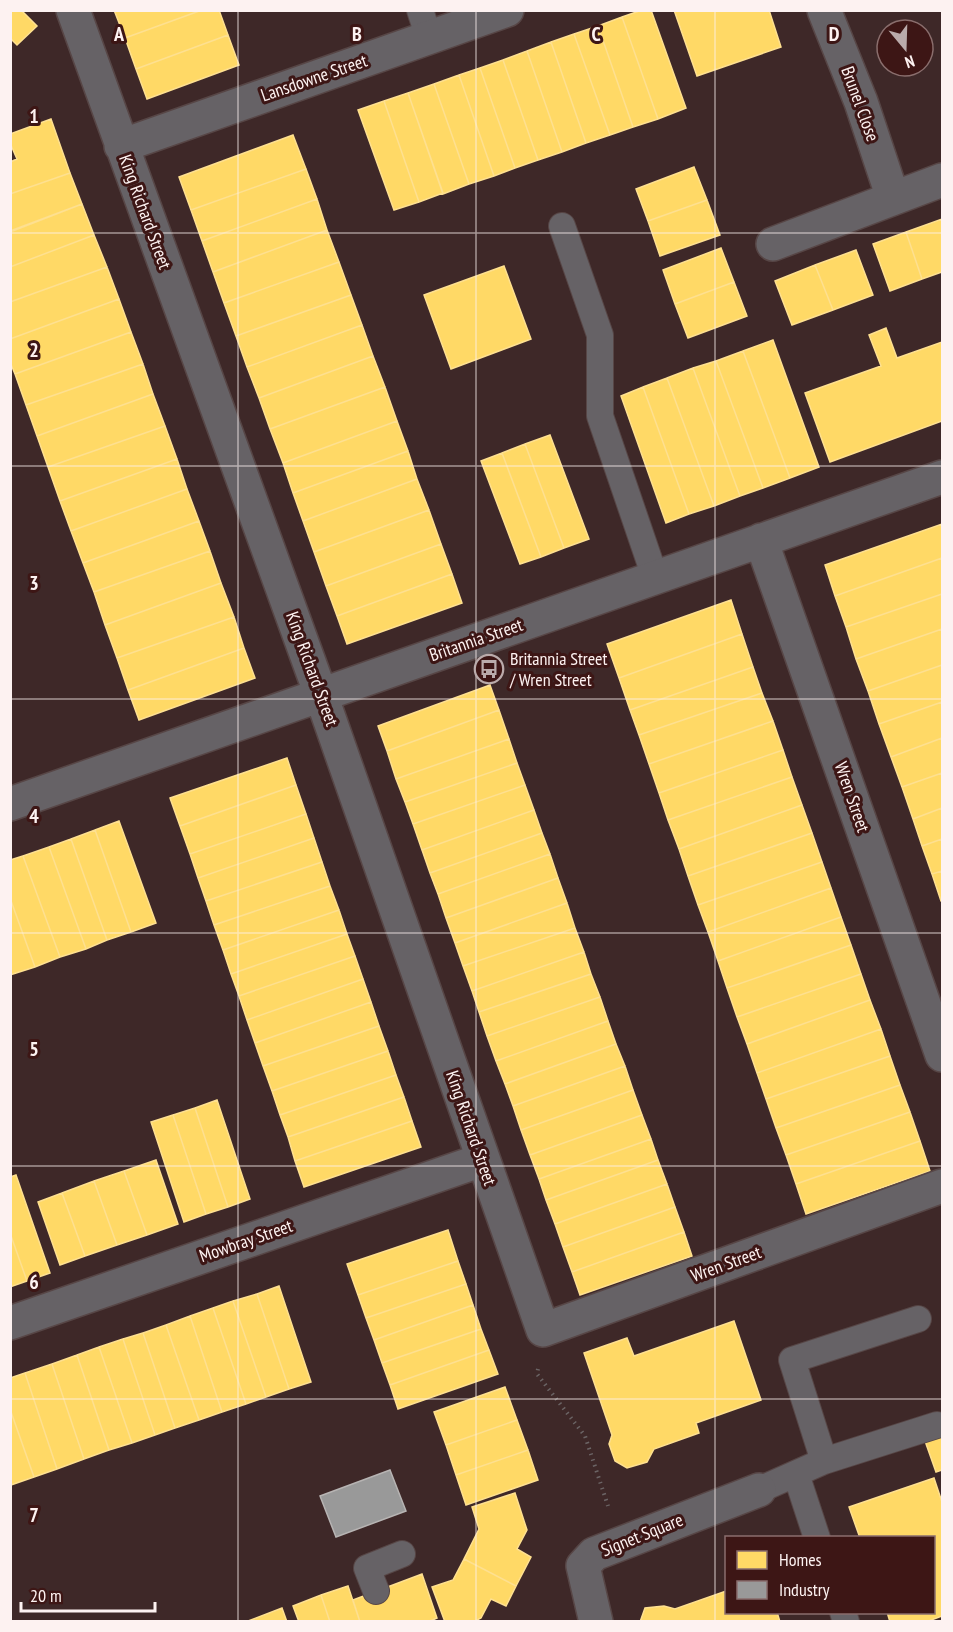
<svg xmlns="http://www.w3.org/2000/svg" width="953" height="1632" viewBox="0 0 953 1632" font-family="'PT Sans Narrow',sans-serif">
<style>
.homes{fill:#ffd966;stroke:#fee090;stroke-width:1.5}
.industry{fill:#999;stroke:#b7b4b3;stroke-width:1.5}
.lines{fill:none;stroke-linecap:round;stroke-linejoin:round}
.service-casing{stroke:#574646;stroke-width:28}
.minor-casing{stroke:#574646;stroke-width:36}
.path{stroke:#6b6465;stroke-width:4;stroke-dasharray:1.5 4.5;stroke-linecap:butt}
.service{stroke:#666266;stroke-width:26}
.minor{stroke:#666266;stroke-width:33}
.grid{fill:none;stroke:#fdf2f1;stroke-width:1.5;stroke-opacity:0.55}
.labels{text-anchor:middle;stroke-width:6;stroke-linejoin:round;paint-order:stroke}
.street-label{font-size:18px;fill:#fdf2f1;stroke:#3d1615}
.poi-label{font-size:18px;fill:#fdf2f1;stroke:#3d1615;text-anchor:start}
.grid-label{font-size:20px;text-anchor:middle;font-weight:bold;fill:#fdf2f1;stroke:#3d1615;stroke-width:6;stroke-linejoin:round;paint-order:stroke}
</style>
<rect width="100%" height="100%" fill="#3e2828"/>
<!-- homes -->
<path class="homes" d="M10,10h11l16,16 -20,19 -7,-7z
M114,10h88l-77,28z
M202,10h17l9,25 -92,34 -11,-31z
M642,10h9l35,98 -28,11 -36,-102z
M674,10h95l12,37 -84,29z
M622,17l36,102 -25,8 -35,-101z
M598,26l35,101 -23,8 -36,-101z
M574,34l36,101 -24,8 -35,-101z
M228,35l11,30 -92,34 -11,-30z
M551,42l35,101 -24,9 -35,-101z
M527,51l35,101 -24,8 -35,-100z
M503,60l35,100 -23,8 -35,-100z
M480,68l35,100 -21,8 -35,-101z
M459,75l35,101 -25,8 -35,-100z
M434,84l35,100 -26,10 -35,-101z
M408,93l35,100 -24,9 -35,-101z
M384,101l35,101 -25,8 -36,-100z
M51,119l19,54 -60,21v-32l7,-3 -7,-16v-9z
M293,135l13,34 -115,41 -12,-33z
M694,167l13,33 -59,21 -12,-32z
M306,169l11,30 -115,42 -11,-31z
M70,173l12,31 -72,27v-37z
M317,199l10,31 -114,42 -11,-31z
M707,200l13,35 -60,21 -12,-35z
M82,204l12,31 -84,32v-35z
M942,219v53l-20,7 -16,-47z
M327,230l12,32 -115,41 -11,-31z
M906,232l16,47 -32,12 -17,-47z
M94,235l13,32 -97,35v-35z
M721,248l13,34 -59,22 -12,-34z
M856,250l17,45 -40,15 -18,-45z
M339,262l12,33 -115,41 -12,-33z
M815,265l18,45 -41,15 -17,-44z
M504,266l27,73 -80,30 -27,-74z
M107,267l12,32 -109,40v-37z
M734,282l13,34 -59,22 -13,-34z
M351,295l11,30 -115,42 -11,-31z
M119,299l12,33 -116,42 -5,-12v-23z
M362,325l11,31 -114,42 -12,-31z
M886,328l11,30 45,-16v79l-112,41 -25,-69 76,-27 -12,-31z
M131,332l12,32 -117,41 -11,-31z
M773,340l46,127 -29,11 -47,-127z
M743,351l47,127 -27,10 -47,-127z
M373,356l12,31 -115,42 -11,-31z
M716,361l47,127 -23,8 -47,-128z
M143,364l10,30 -116,42 -11,-31z
M693,368l47,128 -26,10 -47,-128z
M667,378l47,128 -25,8 -46,-127z
M385,387l12,34 -114,42 -13,-34z
M643,387l46,127 -23,9 -45,-127z
M153,394l12,32 -117,41 -11,-31z
M397,421l11,30 -115,42 -10,-30z
M165,426l12,33 -117,42 -12,-34z
M550,435l39,104 -25,9 -39,-104z
M525,444l39,104 -23,9 -39,-104z
M408,451l9,28 -114,42 -10,-28z
M502,453l39,104 -21,7 -39,-103z
M177,459l10,30 -116,42 -11,-30z
M417,479l12,31 -115,42 -11,-31z
M187,489l12,32 -116,42 -12,-32z
M429,510l12,34 -115,42 -12,-34z
M199,521l11,30 -116,41 -11,-29z
M942,524v34l-107,38 -10,-31z
M441,544l11,30 -115,42 -11,-30z
M210,551l11,32 -116,42 -11,-33z
M942,558v36l-96,33 -11,-31z
M452,574l10,29 -115,41 -10,-28z
M221,583l13,34 -117,41 -12,-33z
M942,594v35l-86,30 -10,-32z
M731,600l11,34 -123,44 -12,-34z
M234,617l10,31 -116,42 -11,-32z
M942,629v36l-74,26 -12,-32z
M742,634l11,33 -123,43 -11,-32z
M244,648l11,30 -116,42 -11,-30z
M942,665v37l-63,22 -11,-33z
M753,667l9,26 -123,42 -9,-25z
M490,685l9,25 -112,41 -9,-25z
M762,693l11,28 -124,43 -10,-29z
M942,702v36l-51,19 -12,-33z
M499,710l10,29 -113,40 -9,-28z
M773,721l10,29 -124,43 -10,-29z
M942,738v35l-40,14 -11,-30z
M509,739l8,24 -112,39 -9,-23z
M783,750l9,27 -124,43 -9,-27z
M287,758l9,27 -116,41 -10,-28z
M517,763l8,22 -112,39 -8,-22z
M942,773v35l-29,11 -11,-32z
M792,777l10,28 -123,44 -11,-29z
M296,785l10,29 -116,40 -10,-28z
M525,785l9,25 -112,40 -9,-26z
M802,805l10,28 -124,43 -9,-27z
M942,808v31l-20,7 -9,-27z
M534,810l8,23 -112,40 -8,-23z
M306,814l8,24 -116,40 -8,-24z
M119,821l37,102 -25,9 -36,-102z
M95,830l36,102 -24,8 -36,-101z
M542,833l8,21 -112,40 -8,-21z
M812,833l10,29 -124,43 -10,-29z
M314,838l8,24 -116,39 -8,-23z
M71,839l36,101 -21,9 -37,-102z
M942,839v32l-10,3 -10,-28z
M49,847l37,102 -26,8 -37,-101z
M550,854l8,24 -112,40 -8,-24z
M23,856l37,101 -25,10 -25,-69v-38z
M322,862l8,24 -116,39 -8,-24z
M822,862l9,26 -123,44 -10,-27z
M942,871v30h-1l-9,-27z
M558,878l9,25 -112,40 -9,-25z
M330,886l9,24 -116,40 -9,-25z
M831,888l10,29 -123,44 -10,-29z
M10,898l25,69 -25,8z
M567,903l8,25 -112,38 -8,-23z
M339,910l8,24 -116,40 -8,-24z
M841,917l10,28 -124,43 -9,-27z
M575,928l9,24 -112,39 -9,-25z
M347,934l8,22 -116,40 -8,-22z
M851,945l10,29 -124,43 -10,-29z
M584,952l7,22 -112,38 -7,-21z
M355,956l8,23 -116,41 -8,-24z
M591,974l9,23 -113,39 -8,-24z
M861,974l9,26 -123,44 -10,-27z
M363,979l8,23 -116,41 -8,-23z
M600,997l8,24 -112,40 -9,-25z
M870,1000l11,29 -124,44 -10,-29z
M371,1002l8,24 -116,40 -8,-23z
M608,1021l8,23 -111,40 -9,-23z
M379,1026l9,25 -116,40 -9,-25z
M881,1029l9,27 -124,43 -9,-26z
M616,1044l9,22 -112,40 -8,-22z
M388,1051l8,24 -116,40 -8,-24z
M890,1056l10,29 -124,43 -10,-29z
M625,1066l8,24 -112,40 -8,-24z
M396,1075l8,22 -116,40 -8,-22z
M900,1085l10,27 -124,43 -10,-27z
M633,1090l9,25 -112,40 -9,-25z
M404,1097l8,24 -117,40 -7,-24z
M217,1100l33,99 -22,8 -33,-99z
M195,1108l33,99 -22,7 -33,-99z
M910,1112l10,29 -124,43 -10,-29z
M173,1115l33,99 -22,8 -33,-100z
M642,1115l9,24 -112,40 -9,-24z
M412,1121l9,26 -117,40 -9,-26z
M651,1139l7,21 -112,40 -7,-21z
M920,1141l10,30 -124,43 -10,-30z
M156,1160l22,64 -31,11 -23,-64z
M658,1160l9,24 -112,40 -9,-24z
M124,1171l23,64 -30,10 -23,-64z
M16,1175l34,98 -23,8 -17,-48v-56z
M94,1181l23,64 -32,11 -23,-63z
M667,1184l8,23 -112,40 -8,-23z
M62,1193l23,63 -25,9 -22,-63z
M675,1207l9,25 -112,40 -9,-25z
M448,1230l10,31 -100,34 -11,-31z
M684,1232l8,24 -112,39 -8,-23z
M10,1233l17,48 -17,6z
M458,1261l8,23 -100,34 -8,-23z
M466,1284l7,21 -99,35 -8,-22z
M279,1286l32,96 -22,7 -32,-95z
M257,1294l32,95 -23,8 -33,-96z
M233,1301l33,96 -20,7 -33,-96z
M473,1305l8,24 -99,34 -8,-23z
M213,1308l33,96 -24,8 -32,-96z
M190,1316l32,96 -23,8 -33,-95z
M734,1321l27,79 -65,23 3,10 -45,16 -7,13 -20,6 -12,-7 -6,-17 3,-9 -28,-82 43,-15 7,18z
M166,1325l33,95 -24,8 -32,-95z
M481,1329l8,21 -99,35 -8,-22z
M143,1333l32,95 -20,7 -32,-96z
M123,1339l32,96 -23,8 -33,-96z
M99,1347l33,96 -23,7 -32,-95z
M489,1350l9,24 -100,35 -8,-24z
M77,1355l32,95 -25,9 -32,-95z
M52,1364l32,95 -27,10 -32,-96z
M25,1373l32,96 -23,8 -24,-68v-31z
M505,1387l12,33 -71,25 -12,-33z
M10,1409l24,68 -23,8 -1,-3z
M517,1420l11,30 -72,25 -10,-30z
M942,1435v35l-6,2 -11,-31z
M528,1450l10,30 -72,25 -10,-30z
M934,1478l8,24v114l-16,6h-36l-3,-10h47v-74h-74l-11,-31z
M515,1493l12,37 -10,19 14,8 -15,29 -52,-27 15,-30 -7,-22z
M464,1559l52,27 -10,20 -15,-7 -10,19 -8,4h-28l-13,-35 21,-7z
M422,1574l15,44 -9,4h-68l-7,-22z
M348,1586l12,36h-30l-9,-27z
M726,1591v21h51l3,10h-140l5,-14 19,-2 11,3z
M321,1595l9,27h-31l-6,-16z
M282,1608l5,14h-39v-1z"/>
<!-- industry -->
<path class="industry" d="M390,1470l16,41 -70,26 -16,-41z"/>
<g class="lines">
<!-- service casing -->
<g class="service-casing">
<path id="service" d="M420,10l9,28
M562,226l38,109v81l55,161
M824,1461l-32,-101 126,-41
M796,1474l21,64
M759,1490l65,-29 113,-36
M376,1591l-9,-23 35,-14
M843,1612l3,10"/>
</g>
<!-- minor casing -->
<g class="minor-casing">
<path id="minor" d="M73,10l248,685 222,635 399,-144
M824,10l37,92 32,96
M121,146l386,-136
M773,244l169,-64
M761,540l181,515
M10,804l932,-327
M10,1323l472,-163
M596,1622l-13,-56 11,-12 165,-64"/>
</g>
<!-- path -->
<path class="path" d="M538,1369l-1,5 48,62 23,70"/>
<!-- service -->
<use href="#service" class="service"/>
<!-- minor -->
<use href="#minor" class="minor"/>
</g>
<!-- grid -->
<path class="grid" d="M238,10v1612M476,10v1612M715,10v1612M10,233h932M10,466h932M10,699h932M10,933h932M10,1166h932M10,1399h932"/>
<!-- icons -->
<defs>
<g id="bus-ring" transform="scale(1.5)"><circle r="9.5" fill="#3d1615" stroke="#baabab" stroke-width="1.5"/><path d="M-5-6H5V4H4V6H2V4H-2V6H-4V4H-5ZM-3.5-4V0h7V-4ZM-3.5 1.2v1.5H-2V1.2ZM2 1.2v1.5H3.5V1.2Z" fill="#baabab"/></g>
</defs>
<g fill-rule="evenodd">
<use href="#bus-ring" x="489" y="669"/>
</g>
<g class="labels">
<!-- street labels -->
<g class="street-label">
<text transform="translate(314 78) rotate(-19)" y="6">Lansdowne Street</text>
<text transform="translate(860 104) rotate(70)" y="6">Brunel Close</text>
<text transform="translate(145 212) rotate(70)" y="6">King Richard Street</text>
<text transform="translate(476 640) rotate(-19)" y="6">Britannia Street</text>
<text transform="translate(312 669) rotate(70)" y="6">King Richard Street</text>
<text transform="translate(852 797) rotate(71)" y="6">Wren Street</text>
<text transform="translate(471 1128) rotate(71)" y="6">King Richard Street</text>
<text transform="translate(246 1241) rotate(-19)" y="6">Mowbray Street</text>
<text transform="translate(726 1264) rotate(-20)" y="6">Wren Street</text>
<text transform="translate(642 1535) rotate(-22)" y="6">Signet Square</text>
</g>
<!-- poi labels -->
<g class="poi-label">
<text x="510" y="665">Britannia Street<tspan x="510" dy="21">/ Wren Street</tspan></text>
</g>
</g>
<g class="grid-label">
<text x="119" y="41">A</text>
<text x="357" y="41">B</text>
<text x="596" y="41">C</text>
<text x="834" y="41">D</text>
<text x="34" y="123">1</text>
<text x="34" y="357">2</text>
<text x="34" y="590">3</text>
<text x="34" y="823">4</text>
<text x="34" y="1056">5</text>
<text x="34" y="1289">6</text>
<text x="34" y="1522">7</text>
</g>
<!-- border -->
<rect width="953" height="1632" fill="none" stroke="#fdf2f1" stroke-width="24"/>
<!-- legend -->
<rect x="725" y="1536" width="210" height="78" fill="#3d1615" stroke="#8a6e6d" stroke-width="1.5"/>
<rect x="737" y="1551" width="30" height="18" fill="#ffd966" stroke="#8a6e6d" stroke-width="1.5"/>
<text x="779" y="1566" font-size="18" fill="#fdf2f1">Homes</text>
<rect x="737" y="1581" width="30" height="18" fill="#999999" stroke="#8a6e6d" stroke-width="1.5"/>
<text x="779" y="1596" font-size="18" fill="#fdf2f1">Industry</text>
<!-- north arrow -->
<g transform="translate(905 48) rotate(161)"><circle r="28" fill="#3d1615" stroke="#8a6e6d" stroke-width="1.5"/>
<path d="M0-4.5L10 22L0 15L-10 22Z" fill="#baabab"/>
<text y="-9" font-size="16" font-weight="bold" text-anchor="middle" fill="#fdf2f1">N</text>
</g>
<!-- scale -->
<path d="M21 1602v9h134v-9" fill="none" stroke="#fdf2f1" stroke-width="3"/>
<text x="30" y="1602" font-size="18" fill="#fdf2f1" stroke="#3d1615" stroke-width="4.5" paint-order="stroke">20 m</text>
</svg>
